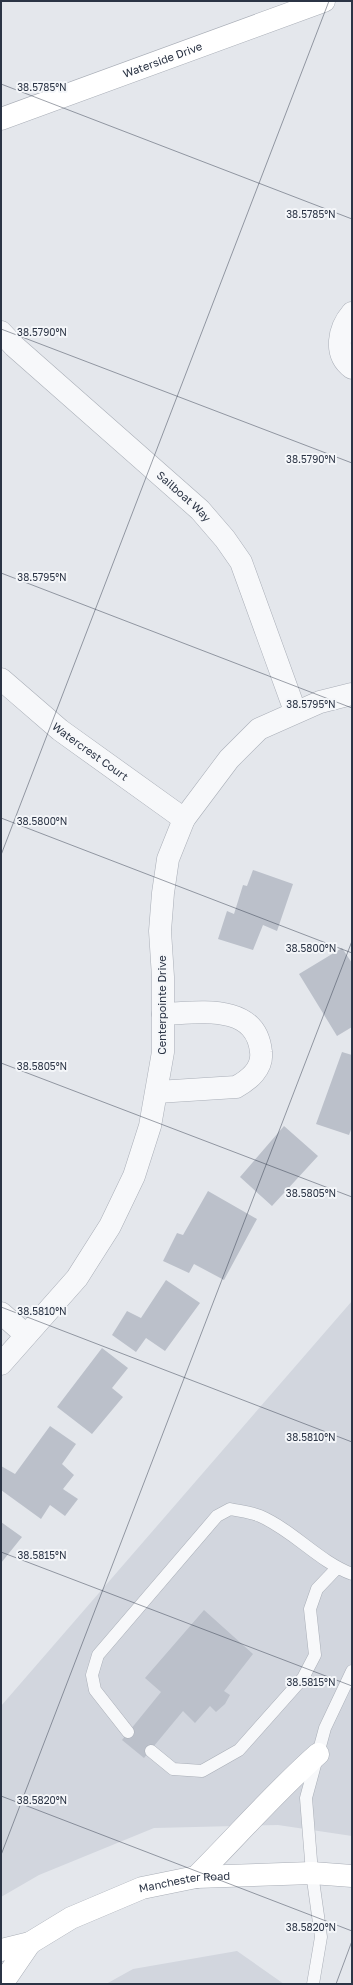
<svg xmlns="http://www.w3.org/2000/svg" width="353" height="1985" viewBox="0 0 353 1985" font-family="'Golos Text',sans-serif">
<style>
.built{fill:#d2d6de}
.building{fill:#bbc0ca}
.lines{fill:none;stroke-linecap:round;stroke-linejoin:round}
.lane-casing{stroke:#a9aeb7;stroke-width:13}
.street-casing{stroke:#a9aeb7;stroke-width:23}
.secondary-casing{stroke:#a9aeb7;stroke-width:23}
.lane{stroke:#f7f8fa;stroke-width:12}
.street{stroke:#f7f8fa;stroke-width:22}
.secondary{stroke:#fff;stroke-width:22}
.ticks{fill:none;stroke:#2b3445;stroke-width:1;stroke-opacity:0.45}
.labels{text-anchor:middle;stroke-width:4;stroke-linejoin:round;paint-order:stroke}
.street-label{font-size:11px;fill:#2b3445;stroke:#f4f6f9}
.ticks-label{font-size:10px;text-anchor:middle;fill:#2b3445;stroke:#f4f6f9;stroke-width:4;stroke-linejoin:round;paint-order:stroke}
</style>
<rect width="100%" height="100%" fill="#e4e7ec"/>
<!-- built -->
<path class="built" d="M352,1301v535l-74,-11 -124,3 -115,47 -38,22v-191z
M237,1951l47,33h-178l27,-15z"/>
<!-- building -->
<path class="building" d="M253,870l40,14 -16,47 -14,-6 -10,25 -35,-11 9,-28 7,3 9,-29 4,1z
M342,948l10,15v64l-15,9 -38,-62z
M342,1052l10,3v72l-3,8 -33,-11z
M284,1126l34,30 -46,50 -32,-29z
M208,1191l49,28 -33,61 -30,-16 -5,9 -26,-12 14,-28 6,2z
M166,1280l34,23 -35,48 -19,-13 -10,14 -24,-17 15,-24 14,7z
M102,1348l26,20 -16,20 11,9 -31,37 -35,-27z
M50,1426l26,18 -14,20 12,11 -11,14 15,10 -13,17 -15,-11 -9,14 -40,-29v-24l14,8z
M1,1522l21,15 -21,26z
M204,1610l49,44 -29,37 6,4 -5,9 -9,8 -6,-6 -15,17 -12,-12 -39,47 -22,-18 39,-48 -16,-14z"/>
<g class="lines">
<!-- lane casing -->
<g class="lane-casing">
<path id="lane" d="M128,1732l-33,-42 -3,-15 6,-20 119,-139 13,-7c9,2 21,3 30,7 34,15 58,45 92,58
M151,1751l22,18 29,2 37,-21 64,-72 12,-23 -5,-46 7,-20 20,-21
M313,1984l8,-47 -9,-64 -6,-75 19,-70 27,-57"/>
</g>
<!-- street casing -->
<g class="street-casing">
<g id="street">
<path d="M352,313c-13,15 -19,41 0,55"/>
<path id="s1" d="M1,332l13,14 186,164 25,29 16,23 54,149"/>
<path id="s2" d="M1,679l59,51 124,89"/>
<path d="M157,1092l79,-5c13,-7 27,-19 25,-35 -5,-50 -63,-39 -98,-38"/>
<path d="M1,1313l25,22"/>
<path d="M1,1364l76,-86 33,-52 24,-50 16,-50 13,-74v-75l-3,-46 3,-38 5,-34 16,-40 45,-60 30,-30 61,-27 32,-8"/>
</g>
</g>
<!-- secondary casing -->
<g class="secondary-casing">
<g id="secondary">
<path id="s3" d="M1,119l323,-118"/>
<path d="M196,1877c41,-41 79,-85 122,-123"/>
<path id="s4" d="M1,1950l29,-7 41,-25 71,-30 54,-11 116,-4 40,3"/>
<path d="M2,1984l28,-41"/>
</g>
</g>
<!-- lane -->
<use href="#lane" class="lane"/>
<!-- street -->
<use href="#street" class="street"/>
<!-- secondary -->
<use href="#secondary" class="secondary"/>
</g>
<!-- ticks -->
<path class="ticks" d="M1,84l351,135M1,329l351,134M1,573l351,135M1,818l351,135M1,855l328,-854M1,1063l351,134M1,1307l351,135M1,1552l351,134M1,1796l351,135M1,1855l351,-914M336,1984l16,-43"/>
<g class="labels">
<!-- street labels -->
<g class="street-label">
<text dy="4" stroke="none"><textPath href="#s3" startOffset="172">Waterside Drive</textPath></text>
<text dy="4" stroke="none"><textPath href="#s1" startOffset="246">Sailboat Way</textPath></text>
<text dy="4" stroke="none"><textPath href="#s2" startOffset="115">Watercrest Court</textPath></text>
<text transform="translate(162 1005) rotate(-90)" y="4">Centerpointe Drive</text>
<text dy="4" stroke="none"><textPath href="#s4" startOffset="198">Manchester Road</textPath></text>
</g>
</g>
<g class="ticks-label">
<text x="42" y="91">38.5785°N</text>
<text x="311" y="218">38.5785°N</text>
<text x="42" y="336">38.5790°N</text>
<text x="311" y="463">38.5790°N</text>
<text x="42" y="581">38.5795°N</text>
<text x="311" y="708">38.5795°N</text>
<text x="42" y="825">38.5800°N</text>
<text x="311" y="952">38.5800°N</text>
<text x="42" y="1070">38.5805°N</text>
<text x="311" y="1197">38.5805°N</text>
<text x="42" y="1315">38.5810°N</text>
<text x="311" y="1441">38.5810°N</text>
<text x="42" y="1559">38.5815°N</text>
<text x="311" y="1686">38.5815°N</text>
<text x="42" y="1804">38.5820°N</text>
<text x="311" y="1931">38.5820°N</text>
</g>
<!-- border -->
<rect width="353" height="1985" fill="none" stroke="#2b3445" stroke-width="4"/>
</svg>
